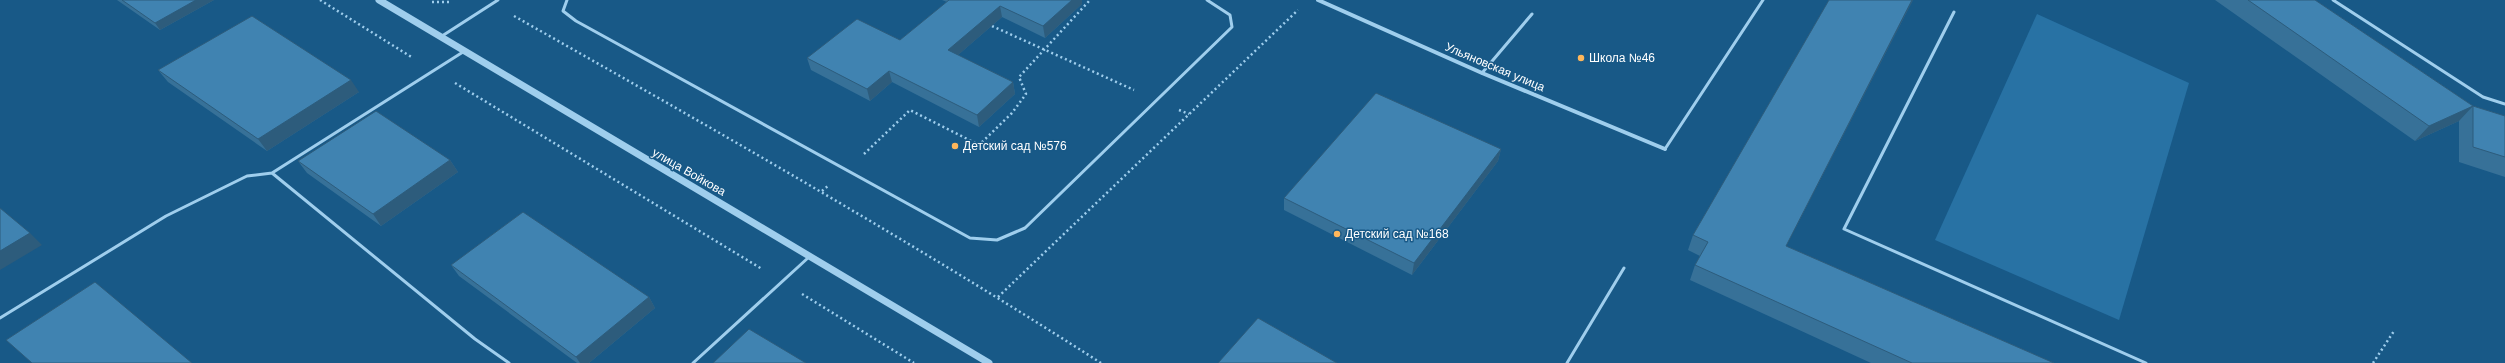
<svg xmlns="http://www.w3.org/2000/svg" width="2505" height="363" viewBox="0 0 2505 363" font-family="Helvetica,sans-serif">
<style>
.green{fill:#2872a4}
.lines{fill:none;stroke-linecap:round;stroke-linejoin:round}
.path{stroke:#9fceed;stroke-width:2.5;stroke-dasharray:2 3;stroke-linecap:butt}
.service{stroke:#9fceed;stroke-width:3}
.minor{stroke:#9fceed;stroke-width:4}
.tertiary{stroke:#9fceed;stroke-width:7}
.wall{fill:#377198}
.shaded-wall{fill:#2d5c7c}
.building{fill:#4083b1;stroke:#2d5c7c}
.poi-dot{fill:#ffb75b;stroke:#185987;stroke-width:1.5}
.labels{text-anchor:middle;stroke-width:3;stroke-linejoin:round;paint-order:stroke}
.poi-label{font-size:12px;fill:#fff;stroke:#185987;text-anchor:start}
.street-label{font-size:12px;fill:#fff;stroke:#185987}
</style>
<rect width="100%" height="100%" fill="#185987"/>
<!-- green -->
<path class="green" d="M2037,14l152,69 -70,237 -184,-80z"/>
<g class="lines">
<!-- path -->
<path class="path" d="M320,0l93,58
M432,2h19
M514,16c198,112 395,224 587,347
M992,26l142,64
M455,83l307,186
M1179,110l10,4
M864,154l46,-44 69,35 33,-32 14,-19 -7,-17 71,-77
M822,191l7,-6
M802,294l112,69
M998,297l300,-287
M2373,363l21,-32"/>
<!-- service -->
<path class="service" d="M567,0l-4,11 13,10 394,217 27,2 28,-12 207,-201 -2,-12 -23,-15
M2333,0l150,97 22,7
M1954,12l-110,217 302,134
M442,36l56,-36
M1482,73l50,-59
M1665,149l98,-149
M272,173l203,166 34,24
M0,318l166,-102 81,-40 25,-3 191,-121
M693,363l116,-106
M1567,363l57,-95"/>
<!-- minor -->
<path class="minor" d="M1318,0l164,73 183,76"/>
<!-- tertiary -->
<path class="tertiary" d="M379,0l610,363"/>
</g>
<!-- wall -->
<path class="wall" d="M117,0h97l-54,30z
M942,0h140v4l-37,34 -43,-21 -44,38 55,27 2,12 -36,33 -87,-45 -22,19 -59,-31 -4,-12 93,-18 47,-38z
M1829,0h84l-127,246 268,117h-183l-181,-83 5,-15 5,-9 -12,-6 5,-15z
M2215,0h100l158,106 32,10v61l-46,-15v-41l-44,20z
M158,70l201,22 -92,59 -99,-69z
M1501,149l-3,12 -86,114 -128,-65v-12z
M450,160l8,12 -77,54 -74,-53 -9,-12z
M451,265l198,32 6,11 -66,55h-12l-118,-87z"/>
<!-- shaded-wall -->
<path class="shaded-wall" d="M196,0h18l-54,30 -5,-7z
M1072,0h10v4l-37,34 -2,-12z
M1912,0h1l-134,260 7,-14z
M1000,6l2,11 -52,45 -2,-12z
M889,71l3,11 -22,19 -3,-12z
M351,80l8,12 -92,59 -9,-12z
M1013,82l2,12 -36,33 -2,-12z
M2473,106l-14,15 -44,20 14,-15z
M1501,149l-3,12 -86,114 2,-12z
M450,160l8,12 -77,54 -8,-12z
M30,233l12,12 -42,25v-19z
M649,297l6,11 -66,55h-9l-4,-6z"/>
<!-- building -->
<path class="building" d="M122,0h74l-41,23z
M949,0h123l-29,26 -43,-20 -52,44 65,32 -36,33 -88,-44 -22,18 -60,-31 50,-39 43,21z
M1829,0h83l-126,246 268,117h-142l-217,-98 13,-23 -15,-7z
M2248,0h67l158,106 -44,20z
M252,16l99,64 -93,59 -100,-69z
M1376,93l125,56 -87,114 -130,-65z
M2473,106l32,10v41l-32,-10z
M376,111l74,49 -77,54 -75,-53z
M0,208l30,25 -30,18z
M523,212l126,85 -73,60 -125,-92z
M95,282l97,81h-160l-26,-23z
M1258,318l79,45h-119z
M749,329l57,34h-93z"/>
<!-- markers -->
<g class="poi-dot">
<circle cx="1581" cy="58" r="4"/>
<circle cx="955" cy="146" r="4"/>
<circle cx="1337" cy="234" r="4"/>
</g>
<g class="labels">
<!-- poi labels -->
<g class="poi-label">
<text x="1589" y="62">Школа №46</text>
<text x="963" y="150">Детский сад №576</text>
<text x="1345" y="238">Детский сад №168</text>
</g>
<!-- street labels -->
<g class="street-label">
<text transform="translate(1495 67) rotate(23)" y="4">Ульяновская улица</text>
<text transform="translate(689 172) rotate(30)" y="4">улица Войкова</text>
</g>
</g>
</svg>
